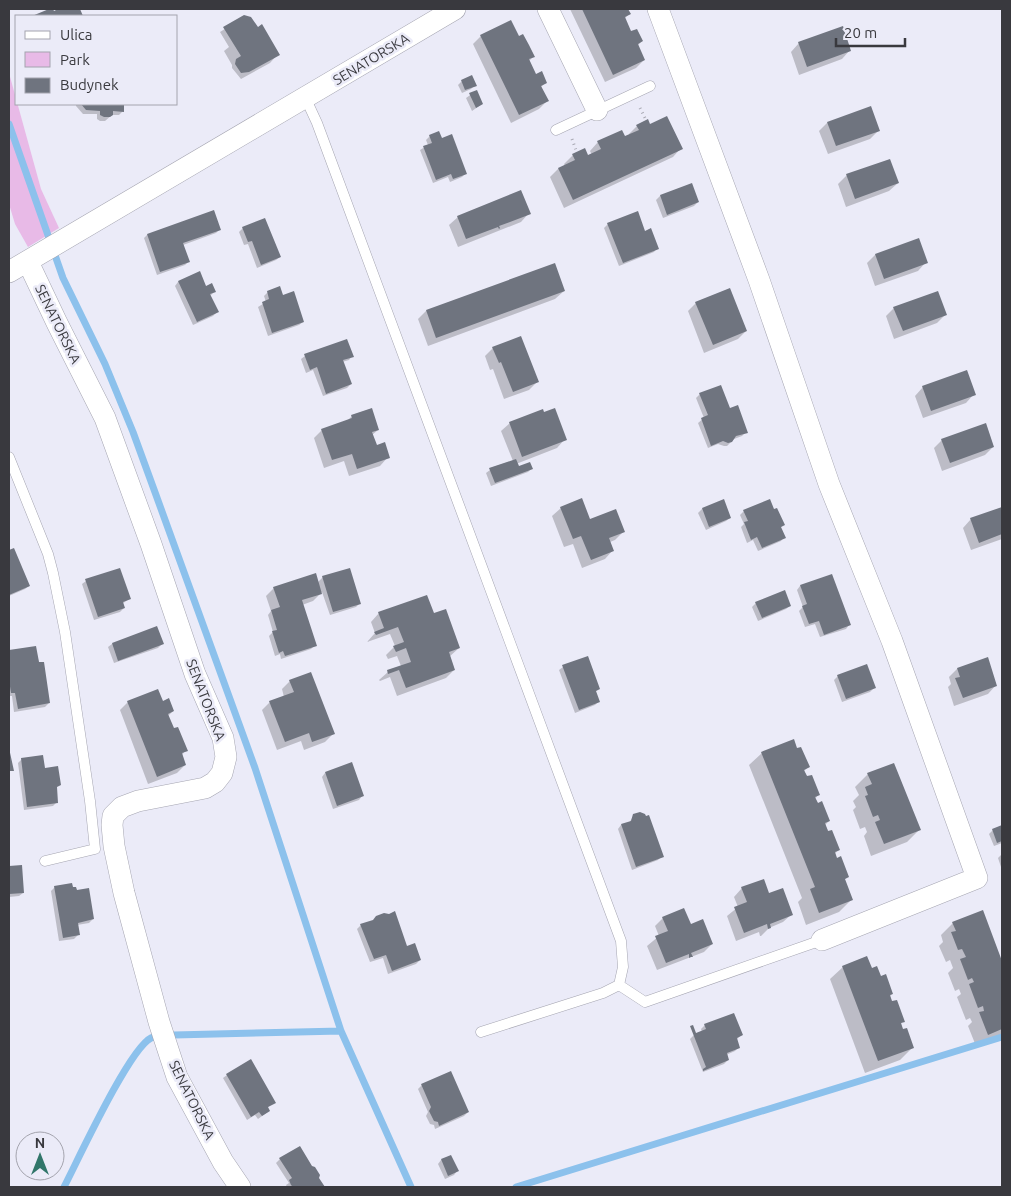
<svg xmlns="http://www.w3.org/2000/svg" width="1011" height="1196" viewBox="0 0 1011 1196" font-family="Ubuntu,sans-serif">
<style>
.green{fill:#e8bae7}
.shadow{fill:#0003}
.lines{fill:none;stroke-linecap:round;stroke-linejoin:round}
.stream{stroke:#8cc1ec;stroke-width:7}
.building{fill:#6f747f}
.service-casing{stroke:#a5a5b1;stroke-width:11}
.minor-casing{stroke:#a5a5b1;stroke-width:22}
.path{stroke:#aaaab4;stroke-width:3;stroke-dasharray:1 4;stroke-linecap:butt}
.service{stroke:#fff;stroke-width:10}
.minor{stroke:#fff;stroke-width:21}
.labels{text-anchor:middle;stroke-width:5;stroke-linejoin:round;paint-order:stroke}
.street-label{font-size:14px;fill:#39393e;stroke:#ebebf8}
</style>
<rect width="100%" height="100%" fill="#ebebf8"/>
<!-- green -->
<path class="green" d="M9,73l32,116 18,39 -31,19 -13,-23 -6,-20z"/>
<!-- shadow -->
<path class="shadow" d="M52,9l1,3 8,-3h17l4,7h-47z
M570,9h57l2,5 -5,5 7,13 11,9 -5,5 7,14 -8,8 -31,14z
M244,17l34,37 -8,9 -29,16 -9,-11v-3l-8,-14 5,-4 -9,-15z
M481,36l37,2 15,19 -4,4 7,15 9,7 -4,4 6,14 -8,8 -28,14 -38,-79z
M799,43l51,7 -8,9 -43,16 -8,-23z
M462,81l13,4 -4,4 -9,4 -4,-8z
M476,91l6,13 -10,7 -6,-13z
M76,104h47v7l-4,4h-7l-7,6h-5l-3,-2v-5h-14l-7,-8z
M827,123l52,7 -9,9 -42,15 -9,-23z
M637,126h12l32,22 -8,9 -109,51 -14,-31 8,-8 7,-3 -1,-2 9,-9 11,-5 3,7 5,-2 -2,-4 8,-9 26,-4 6,-2 -1,-2z
M430,136l36,37 -4,4 -12,5 -2,-5 -15,6 -13,-33 8,-5 -2,-5z
M847,175l51,8 -9,8 -43,16 -8,-23z
M691,184l7,18 -4,4 -31,12 -7,-18 4,-4z
M529,213l-8,9 -63,25 -9,-22 9,-8z
M608,224l36,8 13,16 -3,4 -35,14 -15,-38z
M243,228l37,29 -4,3 -19,8 -9,-24 -4,1 -5,-13z
M220,229l-4,4 -33,12 5,17 -3,3 -28,10 -13,-37 3,-3z
M918,240l8,22 -8,9 -43,15 -8,-23 8,-8z
M554,265l10,26 -9,8 -127,47 -10,-27 8,-8z
M199,273l7,14 9,4 -5,5 7,16 -4,4 -20,9 -18,-39 3,-4z
M268,292l14,4 21,26 -4,3 -31,11 -10,-29 8,-5 -2,-6z
M696,303l50,28 -8,8 -34,14 -16,-42z
M894,308l51,7 -8,8 -43,16 -8,-23z
M493,348l44,34 -8,8 -25,9 -11,-30 -3,1 -5,-14z
M305,356h47l-3,4 -7,2 9,22 -4,4 -24,8 -10,-26 -7,3 -5,-14z
M923,387l51,7 -8,9 -43,15 -8,-22z
M700,394l29,15 17,23 -4,4 -8,3 -7,7h-3l-6,-2 -10,4 -10,-25 6,-5 -8,-20z
M352,416l26,14 -6,5 4,12 12,10 -8,9 -31,10 -5,-15 -20,7 -10,-30 8,-8 24,-8z
M510,423l55,16 -8,9 -41,16 2,4 13,1 -3,3 -37,14 -5,-13 4,-3 23,-9 -12,-30z
M942,440l51,7 -8,8 -43,16 -8,-23z
M723,501l7,17 -4,3 -20,9 -8,-17 4,-4z
M561,508l28,12 34,12 -8,8 -5,2 3,8 -8,9 -23,9 -9,-24 -9,3 -12,-31z
M1002,508v31l-31,11 -8,-22 8,-9z
M744,511h29l10,14 -3,3 4,9 -3,4 -23,10 -5,-11 -6,3 -6,-16 3,-3 -4,-9z
M9,550l20,36 -4,3 -16,7z
M832,576l17,49 -3,4 -26,8 -5,-13 -10,3 -6,-16 4,-4 -6,-17 3,-4z
M323,577l37,26 -4,4 -26,8 -8,-23 -9,9 -11,4 13,40 -4,4 -30,10 -1,-5 -5,2 -6,-20 4,-4 -5,-17 3,-4 -5,-15 8,-8 43,-5z
M86,581l43,18 -7,5 2,4 -4,4 -26,8 -12,-36z
M756,603l34,3 -4,3 -28,12 -6,-14z
M379,613l54,2 26,33 -10,9 5,13 -8,8 -49,18 -7,-19 -10,4 -1,-1 9,-8 13,-6 -4,-10 -9,3 -2,-4 9,-9 -5,-12 -23,8 8,-9 -4,-11z
M112,644h50l-4,4 -44,15 -6,-16z
M35,647l14,56 -4,4 -31,5 -2,-16h-3v-45z
M987,658l9,27 -8,9 -34,12 -6,-19 3,-3 -2,-7 8,-8z
M563,667l35,22 -3,3 3,10 -3,3 -20,8 -16,-43z
M838,676l36,12 -4,4 -28,10 -8,-22z
M290,681l43,53 -8,8 -21,8 -3,-9 -24,9 -15,-40 8,-8 14,-5 -2,-8z
M128,702h34l11,9 -5,5 5,14 13,20 -5,6 4,9 -8,8 -29,11 -28,-74z
M796,750l12,17 -4,4 14,24 -3,4 14,22 -4,4 14,25 -5,4 14,22 -4,4 8,19 -13,13 -33,13 -8,-23 4,-4 -53,-133 13,-12z
M22,759l34,29 1,14 -4,4 -29,4 -6,-47z
M325,773l37,23 -3,4 -26,9 -11,-32z
M868,774l51,56 -12,12 -36,14 -7,-20 3,-4 -2,-5 -5,2 -7,-19 3,-3 -3,-6 6,-6 -4,-8z
M634,815l28,41 -4,4 -26,10 -14,-41 3,-4 8,-2z
M1002,827v16l-8,3 -5,-12 4,-4z
M1002,854v16l-4,-12z
M21,866l2,27 -4,3 -10,1v-30z
M55,887l38,32 -4,4 -12,2 1,10 -4,4 -15,2 -8,-50z
M742,888l26,7 24,19 -9,8 -14,6 -8,8h-1l-1,-4 -23,9 -9,-25 11,-9 -4,-10z
M982,912l20,52v72l-26,10 -8,-20 4,-4 -2,-4 -4,2 -9,-23 4,-3 -2,-5 -4,2 -7,-18 5,-5 -3,-8 -4,2 -7,-16 4,-4 -2,-7 12,-12z
M663,918l27,7 22,19 -8,8 -47,18 -10,-24 12,-10 -4,-10z
M361,925l46,23 13,12 -4,4 -28,10 -5,-16 -13,4 -13,-33z
M843,967l28,3 9,8 12,16 -3,3 14,24 -3,4 13,22 -13,13 -35,13 -35,-94z
M705,1025l36,10 -5,5 3,7 -4,4 -9,4 2,5 -4,4 -21,8 -13,-33 4,-4 8,-3 -1,-3z
M227,1075l47,27 -7,6 2,3 -11,8 -3,-4 -8,5 -24,-42z
M422,1085l46,27 -4,4 -29,13 -1,-4 -4,-1 -4,-8 2,-4 -10,-23z
M450,1156l7,15 -3,4 -9,4 -7,-15 3,-4z
M280,1159l38,19 5,9h-36l-1,-2 3,-2 -13,-20z"/>
<g class="lines">
<!-- stream -->
<path class="stream" d="M9,124l54,154 42,86 28,68 23,63 99,273 86,263 70,156
M64,1187c14,-27 65,-138 87,-149 6,-3 16,-2 23,-3l167,-4
M516,1187l486,-150"/>
</g>
<!-- building -->
<path class="building" d="M49,9h4l1,2 4,-2h22l3,7h-51z
M582,9h46l3,5 -6,3 6,14 6,-2 6,12 -5,3 7,16 -32,15z
M244,15l7,2 7,10 4,-3 18,31 -31,17 -8,1 -6,-9 1,-5 5,-3 -18,-29z
M511,20l8,16 4,-2 6,11 6,12 -6,2 7,15 6,-3 5,12 -6,3 8,15 -30,14 -39,-80z
M843,26l8,25 -44,16 -9,-25z
M472,75l5,11 -12,4 -4,-10z
M477,90l6,14 -7,4 -7,-15z
M81,104h43v8l-11,-1v4l-3,2h-6l-4,-2v-4l-14,-1z
M871,106l9,25 -44,15 -9,-24z
M667,116l16,33 -110,51 -15,-32 17,-8 -3,-6 13,-6 3,7 13,-6 -4,-8 25,-11 3,6 14,-6 -3,-5 12,-6 2,5z
M439,131l3,7 10,-4 15,40 -14,5 -2,-5 -15,6 -13,-34 9,-3 -3,-8z
M890,159l9,24 -44,16 -9,-25z
M692,183l7,19 -32,13 -7,-20z
M521,190l10,24 -32,12 1,2 -1,1 -1,-2 -32,12 -9,-23z
M214,210l7,20 -38,13 7,19 -30,10 -13,-38z
M638,211l7,20 6,-3 8,21 -36,14 -16,-40z
M265,218l16,39 -20,8 -9,-24 -4,1 -6,-15z
M919,238l9,25 -44,16 -9,-25z
M555,263l10,28 -129,47 -10,-28z
M200,271l6,15 6,-3 4,9 -6,2 9,18 -22,10 -19,-41z
M280,286l3,9 11,-4 10,31 -32,11 -10,-31 7,-3 -2,-8z
M730,288l17,43 -34,14 -18,-43z
M938,291l9,24 -44,16 -10,-24z
M521,336l18,46 -26,10 -12,-30 -2,1 -7,-16z
M347,339l7,18 -11,3 9,24 -26,10 -9,-27 -7,3 -6,-16z
M967,370l9,25 -45,16 -9,-25z
M721,385l9,23 8,-3 10,28 -12,3 -4,6 -4,1 -5,-2 -12,5 -10,-28 7,-3 -9,-22z
M372,408l7,22 -7,2 5,13 8,-3 5,16 -33,11 -5,-15 -20,6 -11,-31 31,-11 -1,-3z
M555,408l12,32 -45,17 -13,-35 34,-13 1,3z
M986,423l8,24 -44,16 -9,-24z
M516,459l3,7 11,-4 3,7 -38,14 -6,-15z
M582,498l8,21 26,-10 9,23 -16,6 5,13 -23,9 -10,-24 -8,3 -13,-32z
M724,499l7,19 -22,9 -7,-19z
M770,499l4,10 3,-1 8,17 -4,2 5,11 -24,10 -5,-11 -6,3 -7,-18 4,-1 -5,-11z
M1002,507v27l-23,9 -9,-25z
M14,548l16,38 -21,9v-45z
M120,568l11,31 -8,3 2,6 -27,9 -13,-38z
M350,568l11,36 -28,8 -11,-36z
M316,573l6,21 -20,6 15,46 -32,10 -2,-5 -4,2 -7,-22 5,-1 -6,-20 9,-3 -7,-20z
M832,574l19,51 -27,10 -5,-14 -10,3 -7,-18 5,-2 -7,-19z
M785,590l6,16 -29,12 -7,-16z
M427,595l7,18 12,-4 14,39 -11,4 6,18 -49,18 -7,-18 -11,4 -1,-4 24,-8 -5,-14 -10,4 -3,-6 11,-4 -6,-15 -22,8 -2,-3 10,-4 -6,-16z
M157,626l7,18 -46,17 -6,-18z
M36,646l3,16h5l6,41 -32,6 -3,-16h-4l-2,-13v-30z
M588,656l12,33 -4,2 4,11 -21,8 -17,-45z
M988,657l9,29 -34,12 -8,-20 5,-1 -3,-9z
M867,664l9,24 -30,11 -9,-24z
M311,672l24,62 -23,8 -3,-9 -24,9 -16,-41 25,-9 -5,-12z
M158,689l5,12 6,-3 5,13 -6,3 6,14 4,-1 10,24 -6,2 4,12 -29,12 -30,-76z
M794,739l3,9 4,-1 9,20 -6,3 3,6 5,-1 8,20 -5,2 3,6 4,-2 8,20 -5,2 3,8 4,-1 8,20 -5,2 2,6 4,-2 8,21 -4,2 8,21 -34,13 -9,-24 5,-2 -54,-135z
M9,748l5,23h-5z
M43,755l2,13 13,-2 3,19 -4,2 1,16 -31,4 -6,-49z
M352,762l12,34 -27,10 -12,-34z
M894,763l27,67 -37,14 -9,-22 5,-2 -2,-5 -5,2 -8,-21 3,-1 -3,-8 7,-3 -5,-11z
M640,812l5,2 1,2 3,-1 15,42 -28,10 -15,-43 10,-3 2,-7z
M1002,825v16l-5,2 -5,-14z
M22,865l2,28 -15,1v-28z
M764,879l5,14 14,-5 10,27 -23,9 1,4 -3,1 -1,-5 -23,9 -10,-26 13,-5 -6,-15z
M72,883l1,4h3l1,3 12,-2 5,31 -16,4 2,12 -17,3 -9,-52z
M684,908l7,16 12,-5 10,25 -22,9 2,4h-2l-2,1v-4l-23,9 -11,-27 13,-5 -6,-14z
M983,910l19,51v68l-14,6 -9,-23 5,-1 -1,-5 -5,2 -9,-24 5,-2 -2,-4 -4,2 -8,-21 6,-2 -4,-8 -4,1 -7,-18 5,-1 -4,-9z
M395,911l12,35 8,-3 6,17 -29,11 -6,-16 -12,4 -14,-35 13,-4 3,-4 8,-3 5,1z
M867,956l5,12 5,-2 4,10 5,-2 7,20 -3,1 2,6 5,-1 8,22 -4,1 2,6 4,-1 7,20 -36,13 -36,-95z
M734,1013l9,22 -6,3 3,10 -13,5 2,7 -26,11v-2l3,-2 -16,-41 3,-1 3,8 10,-4 -2,-5z
M251,1059l25,44 -8,4 2,4 -8,5 -3,-4 -8,5 -25,-43z
M451,1071l18,41 -30,14 -1,-4 -4,-1 -5,-10 2,-4 -10,-23z
M300,1146l12,20 3,1 5,8 -1,3 6,9h-32l-2,-2 -2,-5 3,-2 -13,-20z
M451,1155l8,16 -11,5 -7,-17z"/>
<g class="lines">
<!-- service casing -->
<g class="service-casing">
<path id="service" d="M305,97l12,26 304,818 2,26 -4,18 -16,8 -122,39
M556,130l94,-44
M9,457l39,97 5,19 12,59 25,169 5,48 -50,12
M619,985l26,17 177,-62"/>
</g>
<!-- minor casing -->
<g class="minor-casing">
<path id="minor" d="M548,9l49,101
M658,9l101,271 70,204 63,157 85,237 -155,62
M28,262l29,61 48,95 46,126 44,130 28,64 3,19 -4,16 -7,9 -10,6 -67,13 -16,6 -9,9 -1,9 2,21 10,47 35,129 18,55 46,85 17,25
M9,272l446,-263"/>
</g>
<!-- path -->
<path class="path" d="M640,108l5,10
M572,139l4,11"/>
<!-- service -->
<use href="#service" class="service"/>
<!-- minor -->
<use href="#minor" class="minor"/>
</g>
<g class="labels">
<!-- street labels -->
<g class="street-label">
<text transform="translate(371 59) rotate(-31)" y="5">SENATORSKA</text>
<text transform="translate(58 324) rotate(64)" y="5">SENATORSKA</text>
<text transform="translate(206 700) rotate(69)" y="5">SENATORSKA</text>
<text transform="translate(192 1100) rotate(64)" y="5">SENATORSKA</text>
</g>
</g>
<!-- border -->
<rect width="1011" height="1196" fill="none" stroke="#39393e" stroke-width="20"/>
<!-- legend -->
<rect x="15" y="15" width="162" height="90" fill="#ebebf8" stroke="#a4a4ae"/>
<rect x="25" y="31" width="25" height="8" fill="#ffffff" stroke="#a4a4ae"/>
<text x="60" y="40" font-size="15" fill="#39393e">Ulica</text>
<rect x="25" y="52" width="25" height="15" fill="#e8bae7" stroke="#a4a4ae"/>
<text x="60" y="65" font-size="15" fill="#39393e">Park</text>
<rect x="25" y="78" width="25" height="15" fill="#6f747f" stroke="#a4a4ae"/>
<text x="60" y="90" font-size="15" fill="#39393e">Budynek</text>
<!-- north arrow -->
<g transform="translate(40 1156)"><circle r="24" fill="#ebebf8" stroke="#a4a4ae"/>
<path d="M0-4L9 19L0 12L-9 19Z" fill="#31766a"/>
<text y="-8" font-size="14" font-weight="bold" text-anchor="middle" fill="#39393e">N</text>
</g>
<!-- scale -->
<path d="M836 38v8h69v-8" fill="none" stroke="#39393e" stroke-width="2.5"/>
<text x="844" y="38" font-size="15" fill="#39393e" stroke="#ebebf8" stroke-width="4" paint-order="stroke">20 m</text>
</svg>
